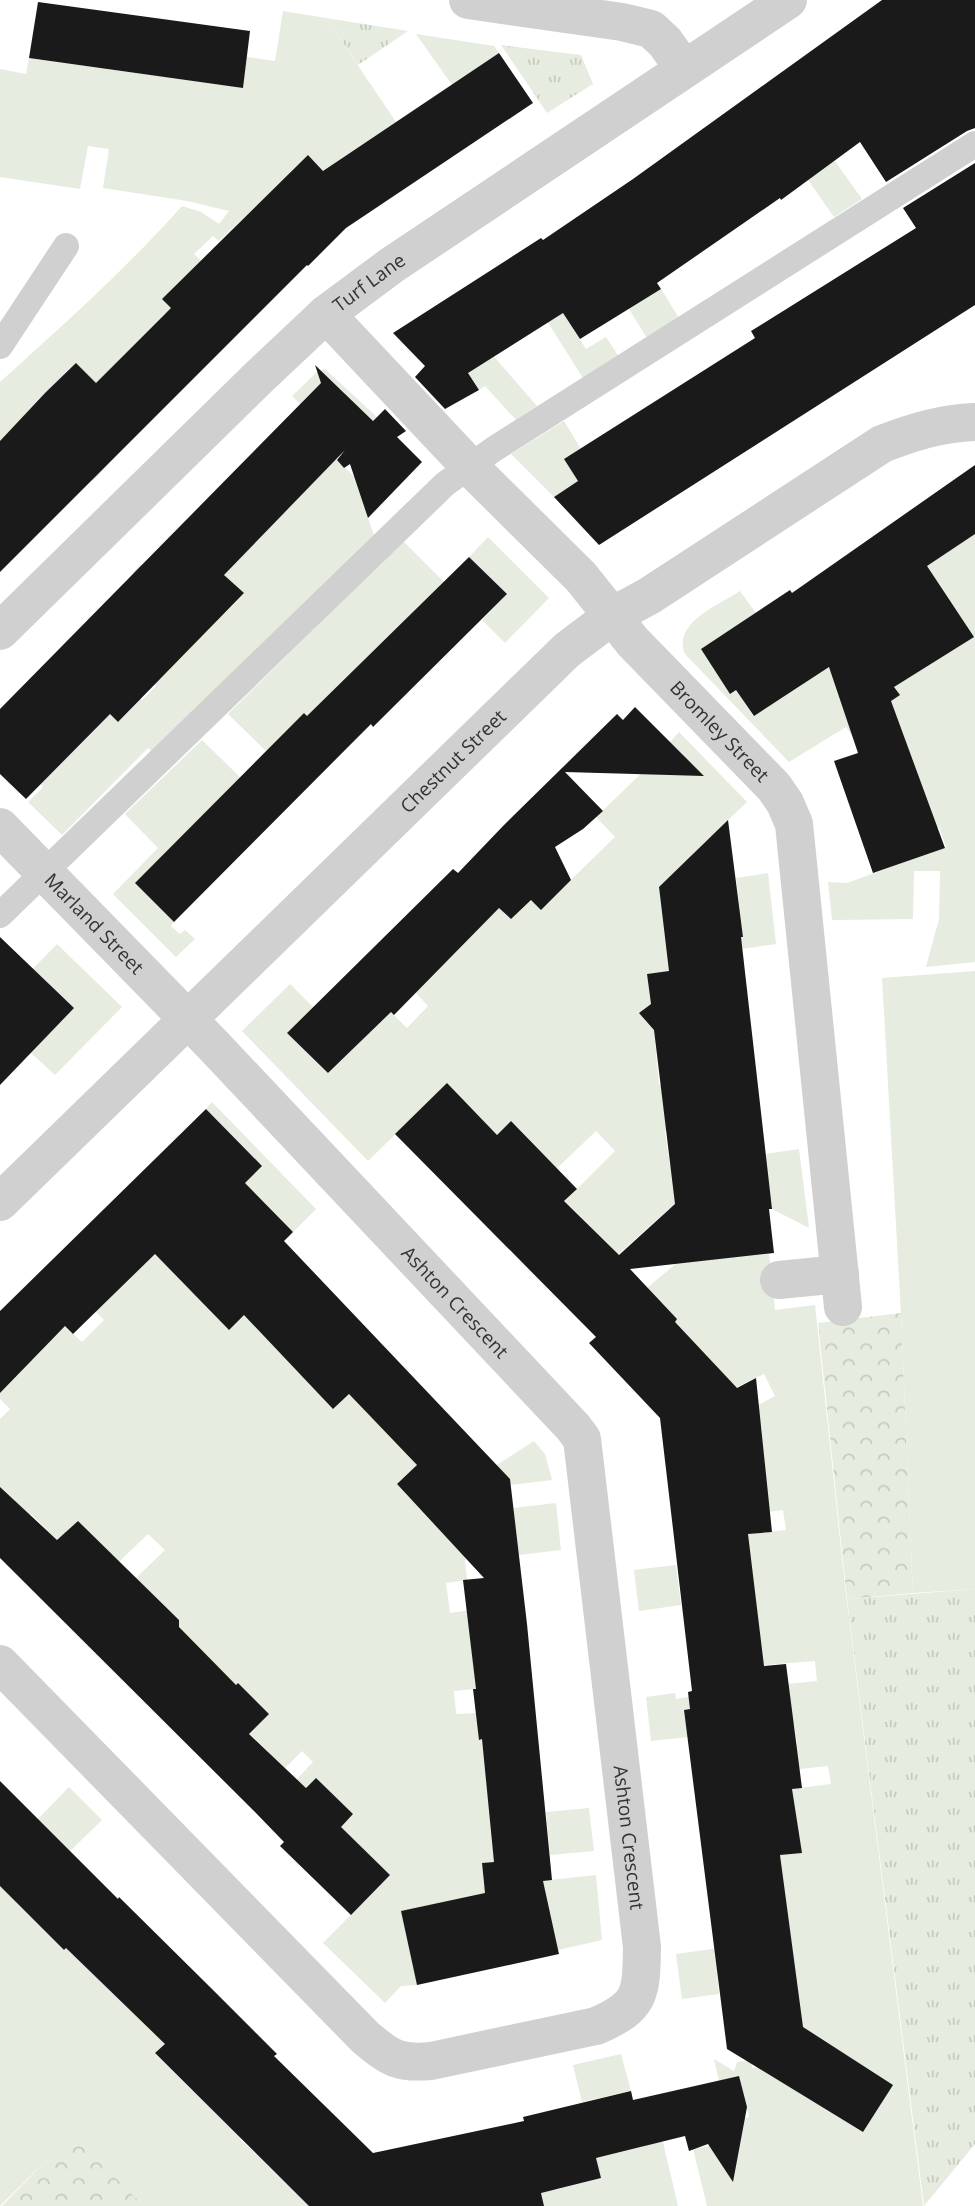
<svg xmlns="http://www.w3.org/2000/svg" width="975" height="2206" viewBox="0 0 975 2206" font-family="'Open Sans',sans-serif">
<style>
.grass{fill:url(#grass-tufts)}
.forest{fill:url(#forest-crowns)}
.garden{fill:#e6ecdf}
.building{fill:#1a1a1a}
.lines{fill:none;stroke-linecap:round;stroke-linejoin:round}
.service{stroke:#d0d0d0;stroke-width:26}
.minor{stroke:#d0d0d0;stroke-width:38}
.tertiary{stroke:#d0d0d0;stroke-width:38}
.labels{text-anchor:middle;stroke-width:7;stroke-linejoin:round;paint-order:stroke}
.street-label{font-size:19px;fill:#333;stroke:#fff}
</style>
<defs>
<pattern id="grass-tufts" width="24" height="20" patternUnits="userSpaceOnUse" patternTransform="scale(1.75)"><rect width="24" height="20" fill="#e6ecdf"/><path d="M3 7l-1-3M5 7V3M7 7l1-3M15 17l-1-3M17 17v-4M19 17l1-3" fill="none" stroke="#c6cbc0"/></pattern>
<pattern id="forest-crowns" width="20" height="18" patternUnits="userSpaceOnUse" patternTransform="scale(1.75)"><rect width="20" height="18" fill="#e6ecdf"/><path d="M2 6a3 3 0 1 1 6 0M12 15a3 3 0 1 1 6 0" fill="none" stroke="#c6cbc0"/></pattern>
</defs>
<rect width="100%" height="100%" fill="#fff"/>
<!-- grass -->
<path class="grass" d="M326,18l82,13 -50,34z
M501,45l80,10 12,29 -46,29z
M975,1589v555l-51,62 -77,-607z"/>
<!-- forest -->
<path class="forest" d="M901,1313l12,280 -66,6 -29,-276z
M72,2134l72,72h-142z"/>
<!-- garden -->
<path class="garden" d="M283,11l43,7 70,104 -63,42 11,28 -36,-37 -18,17 13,12 -35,36 -13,-13 -36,34 -6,-5 -19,18 20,19 -51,26 35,36 -4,5 -29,-27 -69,70 -20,-20 -29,29 68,65 -22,24 -49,-49 -44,43v-93c62,-56 126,-113 182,-176l19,6 18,12 10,-13 -42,-10 -84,-13 6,-39 -21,-3 -8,43 -80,-12v-108l26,5 3,-16 214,30 4,-31 28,4z
M416,34l78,12 5,7 -47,32z
M820,140l42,59 -28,18 -40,-57z
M609,277l33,23 19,-11 18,29 -32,20z
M560,308l26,41 20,-12 13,20 -36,21 -38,-60z
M490,352l47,54 -21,14 -31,-34 -6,4 -14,-22z
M325,369l52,48 -4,4 -46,-44 -27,27 -8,-8 26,-25z
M564,421l17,28 -17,10 14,22 -24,16 -43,-43z
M336,459l35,34 -4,22 7,20 -221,218 -5,-5 -86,87 -34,-33 15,-15 -13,-13 70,-70 18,18 12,-12 -7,-29 19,19 14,-14 -19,-19 23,-24 19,17 21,-22 -67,-66 8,-8 47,47 17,-17 20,19 19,-19 -20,-19z
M975,534v428l-49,5 13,-48 1,-48h-26l-1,48 -81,1 -4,-38 19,1 99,-36 -7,-20 -22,8 -71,-108 -57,35 -104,-108c-13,-31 34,-49 55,-63l16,22 -20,77 17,26 49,-31 18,-50 63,71 16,-11 -50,-78 42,-77z
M488,537l61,61 -44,45 -23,-23 25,-26 -38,-37z
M403,541l41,41 -108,107 35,36 -3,2 -33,-32 -17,18 32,34 -5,-4 -4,5 -37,-35 -37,39 -39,-38z
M679,732l68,70 -44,42 14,15 -50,28 -8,2 7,57 77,-9 -7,-59 32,-5 8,71 -34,5 2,13 -97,12 4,30 -7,5 1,11 9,10 5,55 97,-10 -73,54 -18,2 5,35 19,-2 80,89 6,57 40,-5 30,281 78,620h-216l-14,-57 16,-3 29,-26 11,-3 -10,-41 -20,5 -5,-22 20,12 3,-9 14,-2 1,8 54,-8 -26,-205 21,-3 -56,-57 86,-11 -3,-18 -48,5 17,-27 -3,-20 -27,3 9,-42 41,-4 -2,-20 -85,7 15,-134 41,-4 -3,-20 -40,5 22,-49 -4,-44 -24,2 -1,-7 39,-21 -11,-22 -35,17 -82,-103 39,-33v-28l-17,-18 -54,48 -26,-32 -24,-24 50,-50 -19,-20 -70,67 3,-59 -18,-18 -14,14 -50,-51 -79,77 -126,-130 48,-47 23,23 -26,26 41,40 63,-61 16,16 21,-22 -13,-14 47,-122 49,49 20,-19 10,9 74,-72 -19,-20 55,-53 11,11h11l11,-11 -1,-10 -13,-12z
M202,740l39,38 -106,105 39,39 -3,4 9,8 5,-4 10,9 -19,18 -63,-63 45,-46 -33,-34z
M57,944l65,63 -67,68 -24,-22 -12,-70z
M975,971v618l-62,4 -12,-280 -19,-335z
M212,1102l104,107 -23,23 -31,-32 28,163 43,46 16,-15 68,71 -20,19 24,26 43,-24 70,-45 11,13 7,26 -41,5 -1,-4 -47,58 4,41 -21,3 4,30 21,-3v35l5,44 -22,2 2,23 20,-1 3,26 20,-1 -13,38 9,86 -13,1 2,24 112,-12 6,65 -44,10 -10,-45 -131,80 -16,1 -16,17 -62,-60 67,-68 -49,-48 12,-13 -37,-35 -10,9 -9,-9 16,-17 -11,-11 -17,17 -35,-34 19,-20 -31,-31 -20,20 -39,-76v-7l-10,-9 -7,1 -48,-13 51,-49 -17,-16 -45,43 -13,-44 -12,-12 -21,19 -26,-26h-31v-95l10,-10 -10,-10v-6l65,-67 17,16 22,-22 -15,-15 66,-51 10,10 97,-98 -56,-57z
M799,1149l10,79 -37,-19 -7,-55z
M556,1503l5,47 -42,5 -6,-47z
M676,1565l5,40 -42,6 -5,-41z
M675,1693l1,6 13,-2 2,12 -7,1 4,27 -37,4 -5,-44z
M69,1787l33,33 -32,31 -32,-32z
M589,1808l5,43 -44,4 -4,-43z
M0,1859l18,45 46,46 52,-53 58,138 -19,19 38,37 72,23 -25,25 16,15 18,-18 11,11 -18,18 20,19 38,22h-181l-72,-71 -72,71z
M719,1948l3,24h-5l2,22 -37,5 -6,-45z
M621,2054l10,37 -49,11 -9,-37z
M658,2121l20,85h-134l-8,-36 14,-3 6,23 44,-12 -4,-20 47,-11z"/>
<!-- building -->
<path class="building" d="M882,0h93v128l-8,3 -81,51 -26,-40 -79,58 -1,-2 -123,85 4,6 -81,50 -17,-26 -95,60 11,17 -34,19 -30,-32 10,-11 -32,-33 148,-95 2,2 90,-61z
M38,2l212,29 -7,57 -214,-30z
M499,53l34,50 -187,125 -38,38 -1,-1 -307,307v-131l46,-49 30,-29 20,20 75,-75 -9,-9 146,-144 15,16z
M975,163v142l-376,240 -45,-48 24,-16 -14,-22 191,-121 -4,-7 165,-103 -13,-20z
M315,365l58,56 12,-12 21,22 -9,6 25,25 -54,56 -18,-54 -6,4 -7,-8 8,-10 -121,125 20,18 -126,129 -8,-8 -84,85 -26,-25v-65l321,-326z
M975,465v69l-48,32 47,71 -80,50 6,8 -9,6 54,147 -72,25 -39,-112 24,-8 -29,-86 -75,49 -18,-26 -6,4 -29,-45 89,-59 2,3z
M469,557l38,37 -134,133 -2,-3 -21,21 -176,177 -39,-39 169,-170 3,3z
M635,707l69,69 -139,-4 38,39 -20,18 -28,18 16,33 -30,30 -10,-10 -20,19 -12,-11 -105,107 -3,-3 -63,61 -41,-40 166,-164 5,4 46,-48 113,-111 6,6z
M728,820l15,117h-2l31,272h-3l5,44 -144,16 47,50 -2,3 62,66 19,-10 16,154 -24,2 16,132 22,-2 16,124 -10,1 10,64 -22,2 23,172 90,58 -30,47 -136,-83 -43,-339 6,-1 -2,-17 4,-1 -32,-273 -71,-75 7,-6 -201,-203 52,-51 50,52 14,-14 66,68 -13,12 55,54 56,-51 -21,-174 -15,-17 12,-9 -4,-30 22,-3 -10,-84z
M0,937l74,71 -74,77z
M206,1109l56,57 -17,17 48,49 -9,9 226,238 17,145 25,256 -9,1 16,73 -142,31 -16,-74 84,-18 -3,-30 12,-1 -12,-123 -3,1 -6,-51h3l-13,-109 21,-2 -87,-94 20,-19 -68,-71 -16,15 -89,-94 -15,15 -74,-76 -82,80 -8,-8 -65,67v-82z
M0,1487l57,53 21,-19 101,99v7l57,58 2,-2 31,31 -20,20 57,54 10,-10 37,36 -12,13 49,48 -39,40 -71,-69 4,-4 -29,-30 -255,-254z
M0,1781l118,118 1,-2 91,90 67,67 -3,2 99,97 151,-32 -1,-4 108,-26 2,9 106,-24 8,31 -14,75 -25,-38 -19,7 -4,-15 -89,22 5,20 -60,15 3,13h-235l-154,-153 10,-9 -99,-96 -2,2 -64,-64z"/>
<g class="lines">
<!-- service -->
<path class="service" d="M0,346l66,-100
M0,915l445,-431 49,-35 481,-305"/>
<!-- minor -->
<g class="minor">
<path d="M468,0l154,22 29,7 14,13 19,27"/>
<path id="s1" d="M326,314l144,153 111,110 52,65 141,145 11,16 9,21 49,483"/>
<path id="s2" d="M0,827l213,218 360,382 9,12 60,508c-1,47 0,59 -46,79l-165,35c-32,3 -42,-3 -66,-24l-365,-373"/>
<path id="s3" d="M0,1202l567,-552 45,-34 37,-20 233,-152c31,-12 60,-21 93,-22"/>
<path d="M779,1280l61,-6"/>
</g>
<!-- tertiary -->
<path class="tertiary" id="s4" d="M0,631l257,-252 69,-65 66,-49 396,-265"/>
</g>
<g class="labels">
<!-- street labels -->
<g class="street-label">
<text dy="7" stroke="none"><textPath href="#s4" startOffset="508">Turf Lane</textPath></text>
<text dy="7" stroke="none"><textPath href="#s1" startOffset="574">Bromley Street</textPath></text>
<text dy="7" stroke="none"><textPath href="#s3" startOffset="632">Chestnut Street</textPath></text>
<text dy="7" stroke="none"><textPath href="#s2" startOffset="135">Marland Street</textPath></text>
<text dy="7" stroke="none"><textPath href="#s2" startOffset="658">Ashton Crescent</textPath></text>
<text dy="7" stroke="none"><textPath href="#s2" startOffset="1246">Ashton Crescent</textPath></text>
</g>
</g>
</svg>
